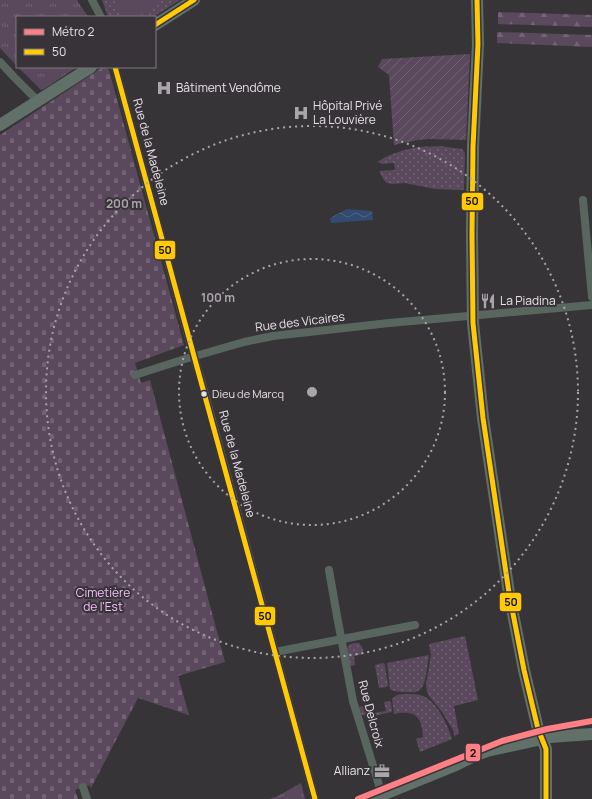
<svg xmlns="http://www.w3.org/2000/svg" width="592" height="799" viewBox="0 0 592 799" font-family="Manrope,sans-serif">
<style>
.grass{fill:url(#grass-dots)}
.forest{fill:url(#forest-firs)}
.cemetery{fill:url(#cemetery-stones)}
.park{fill:url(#park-tufts)}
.garden{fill:url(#garden-furrows)}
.pitch{fill:#5a485c}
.water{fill:url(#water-waves)}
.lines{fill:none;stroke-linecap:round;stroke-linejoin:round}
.street{stroke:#596660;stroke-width:8}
.secondary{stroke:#617068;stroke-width:12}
.bus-1-casing{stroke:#383339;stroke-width:8}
.bus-1{stroke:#ffc904;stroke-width:5}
.metro-1-casing{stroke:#383339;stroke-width:9}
.metro-1{stroke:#ff8084;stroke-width:6}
.ring{fill:none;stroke:#a9a6a9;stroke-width:2;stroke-dasharray:2 4}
.bus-dot{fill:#e6e3e6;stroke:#383339;stroke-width:1.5}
.labels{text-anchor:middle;stroke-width:4;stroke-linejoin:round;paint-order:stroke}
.bus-label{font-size:11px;fill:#e6e3e6;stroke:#383339;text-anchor:start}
.poi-label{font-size:12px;fill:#e6e3e6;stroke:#383339;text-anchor:start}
.street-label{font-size:12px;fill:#e6e3e6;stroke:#383339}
.park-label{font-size:12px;fill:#f7bfff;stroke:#383339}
.centre{fill:#a9a6a9;stroke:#383339;stroke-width:2}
.ring-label{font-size:12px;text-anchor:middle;font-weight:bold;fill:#a9a6a9;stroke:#383339;stroke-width:4;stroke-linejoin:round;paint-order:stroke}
.line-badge{stroke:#383339;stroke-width:1.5}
.pale-badge-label{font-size:11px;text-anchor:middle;font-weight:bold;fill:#111}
</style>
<defs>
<pattern id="grass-dots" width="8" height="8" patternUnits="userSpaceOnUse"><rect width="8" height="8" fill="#5a485c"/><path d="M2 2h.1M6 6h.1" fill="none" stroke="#726273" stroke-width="1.8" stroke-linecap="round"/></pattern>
<pattern id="forest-firs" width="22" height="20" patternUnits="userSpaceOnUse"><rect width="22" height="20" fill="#5a485c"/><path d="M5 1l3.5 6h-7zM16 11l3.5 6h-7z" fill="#726273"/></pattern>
<pattern id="cemetery-stones" width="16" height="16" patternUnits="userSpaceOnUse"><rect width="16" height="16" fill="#5a485c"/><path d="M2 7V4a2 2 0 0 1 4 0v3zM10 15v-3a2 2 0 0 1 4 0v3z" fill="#726273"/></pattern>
<pattern id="park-tufts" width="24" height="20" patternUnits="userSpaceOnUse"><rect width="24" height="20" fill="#5a485c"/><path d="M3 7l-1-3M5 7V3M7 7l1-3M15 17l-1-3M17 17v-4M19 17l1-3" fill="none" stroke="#726273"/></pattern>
<pattern id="garden-furrows" width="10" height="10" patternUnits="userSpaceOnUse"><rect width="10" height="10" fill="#5a485c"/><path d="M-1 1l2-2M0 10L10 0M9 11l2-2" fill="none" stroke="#726273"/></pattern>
<pattern id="water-waves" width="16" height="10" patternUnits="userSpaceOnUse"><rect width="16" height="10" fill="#324b70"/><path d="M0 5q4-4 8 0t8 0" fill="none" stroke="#506584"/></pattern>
</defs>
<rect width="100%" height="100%" fill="#373438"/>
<!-- grass -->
<path class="grass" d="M102,0h78l-27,17h-45z
M440,146l22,3 3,4 -1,37 -29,-1 -30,-6 -13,1 -5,-1 -3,-3 -5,-9 16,-1 -1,-7 -12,1 -4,-2c8,-7 31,-14 42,-15 7,-1 14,0 20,-1z
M465,636l13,64 -24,6 5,28 -3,1 -1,2 -2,-7 -11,-18 -13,-16 -2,-4 -1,-8 5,-29 -2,-11z
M359,643l3,4 2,7 -10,2 1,9 -5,1 -3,-17c2,-6 7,-6 12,-6z
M429,655c-2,9 -2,32 -11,36 -3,2 -8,1 -12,1 -6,0 -11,0 -16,-3l-3,-26z
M383,663l2,2 3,20 -1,2 -8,1 -4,-23z
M397,695c8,-1 20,-2 28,2 13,7 23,28 27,42l-32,13 -4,-13 7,-2c-1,-22 -9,-27 -29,-23l-2,-15z
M389,701l2,2 1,9c-6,1 -26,7 -31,2 -1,-2 -1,-5 -2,-7l6,-1 2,8 19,-3 -2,-9z"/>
<!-- forest -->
<path class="forest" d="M498,12l94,3v12l-94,-3z
M497,32l95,3v12l-95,-4z"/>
<!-- cemetery -->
<path class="cemetery" d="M103,67l6,3 75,275 -49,18 6,20 9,-3 75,282 -47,14 11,39 -51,-17 -47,90 -2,-3 -14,5 3,9h-78v-664z"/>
<!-- park -->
<path class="park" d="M0,0h77l11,17h-71v49l-17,-18z
M18,67h59l-33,22 -3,1z
M301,783l4,16h-37l8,-2z"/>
<!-- garden -->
<path class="garden" d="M470,54l-4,86 -37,-1 -11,1 -24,5 -5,-70 -11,-8 4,-8z"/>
<!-- pitch -->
<path class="pitch" d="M121,0h38l2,2 -24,15h-16l-8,-12z"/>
<!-- water -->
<path class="water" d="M347,209l25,2 1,9 -42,3 -1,-4 2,-2z"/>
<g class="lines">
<!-- street -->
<path class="street" d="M92,0l9,17
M0,62l14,15 24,24
M115,67l76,279 14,48 110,405
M583,200l9,97
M135,375l50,-16 59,-17 29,-6 116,-13 203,-18
M329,570l8,46 16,85 30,97
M275,652l140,-27
M83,787l4,12"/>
<!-- secondary -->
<path class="secondary" d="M477,0l1,44 -5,103 -1,87 1,89 10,95 26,175 15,77 14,59 8,20v50
M155,25l39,-25
M0,125l91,-58
M372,799l84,-34 20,-10 11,-4 64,-14 12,-1 29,-2"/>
<!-- bus-1 casing -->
<g class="bus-1-casing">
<path id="bus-1" d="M477,0l1,44 -5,103 -1,87 1,89 10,95 26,175 15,77 14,59 8,20v50
M155,25l39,-25
M115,67l200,732"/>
</g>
<!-- bus-1 -->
<use href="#bus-1" class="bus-1"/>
<!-- metro-1 casing -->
<g class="metro-1-casing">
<path id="metro-1" d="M358,799l144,-58 45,-12 45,-8"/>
</g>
<!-- metro-1 -->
<use href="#metro-1" class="metro-1"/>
</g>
<!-- distance rings -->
<g class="ring">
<circle cx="312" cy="392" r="133"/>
<circle cx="312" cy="392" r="266"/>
</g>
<!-- icons -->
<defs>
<g id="hospital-bare" transform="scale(1.2)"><path d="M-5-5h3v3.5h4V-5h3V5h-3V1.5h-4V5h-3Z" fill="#a9a6a9" stroke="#383339" stroke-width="2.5" paint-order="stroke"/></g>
<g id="restaurant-bare" transform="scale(1.2)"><path d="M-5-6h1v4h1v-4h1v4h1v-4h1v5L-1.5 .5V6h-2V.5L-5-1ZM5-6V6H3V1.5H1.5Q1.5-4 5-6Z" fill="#a9a6a9" stroke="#383339" stroke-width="2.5" paint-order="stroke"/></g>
<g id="office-bare" transform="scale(1.2)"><path d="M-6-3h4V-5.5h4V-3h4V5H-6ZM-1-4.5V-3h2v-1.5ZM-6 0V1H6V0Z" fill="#a9a6a9" stroke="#383339" stroke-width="2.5" paint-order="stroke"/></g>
</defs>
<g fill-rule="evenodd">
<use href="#hospital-bare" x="164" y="88"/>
<use href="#hospital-bare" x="301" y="113"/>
<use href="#restaurant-bare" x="488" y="301"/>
<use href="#office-bare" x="382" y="771"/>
</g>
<!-- markers -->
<circle class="bus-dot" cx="204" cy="394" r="3.5"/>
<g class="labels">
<!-- bus labels -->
<g class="bus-label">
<text x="212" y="398">Dieu de Marcq</text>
</g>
<!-- poi labels -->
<g class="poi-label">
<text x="176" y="92">Bâtiment Vendôme</text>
<text x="313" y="110">Hôpital Privé<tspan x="313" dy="14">La Louvière</tspan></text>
<text x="500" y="305">La Piadina</text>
<text x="370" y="775" text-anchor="end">Allianz</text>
</g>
<!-- street labels -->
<g class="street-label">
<text transform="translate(151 152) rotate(75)" y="4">Rue de la Madeleine</text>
<text transform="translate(300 322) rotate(-7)" y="4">Rue des Vicaires</text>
<text transform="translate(237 464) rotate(75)" y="4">Rue de la Madeleine</text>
<text transform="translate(371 714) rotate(75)" y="4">Rue Delcroix</text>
</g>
<!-- park labels -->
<g class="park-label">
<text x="103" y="597">Cimetière<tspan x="103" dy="14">de l'Est</tspan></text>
</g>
</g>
<circle cx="312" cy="392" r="6" class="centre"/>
<g class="ring-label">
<text x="124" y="208">200 m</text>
<text x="218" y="302">100 m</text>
</g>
<g class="line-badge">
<rect x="461" y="192" width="23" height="19" rx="4" fill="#ffc904"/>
<rect x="154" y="240" width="22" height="20" rx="4" fill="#ffc904"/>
<rect x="499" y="592" width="23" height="20" rx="4" fill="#ffc904"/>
<rect x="254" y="606" width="22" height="20" rx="4" fill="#ffc904"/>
<rect x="465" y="743" width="16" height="19" rx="4" fill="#ff8084"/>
</g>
<g class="pale-badge-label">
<text x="472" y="205">50</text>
<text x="165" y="254">50</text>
<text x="511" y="606">50</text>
<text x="265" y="620">50</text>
<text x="473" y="757">2</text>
</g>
<!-- legend -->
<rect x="16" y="16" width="140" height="52" fill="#383339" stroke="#7e797e"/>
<rect x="24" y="29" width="20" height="6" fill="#ff8084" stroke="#7e797e"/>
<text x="52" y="36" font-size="12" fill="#e6e3e6">Métro 2</text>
<rect x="24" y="49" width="20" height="6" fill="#ffc904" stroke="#7e797e"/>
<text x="52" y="56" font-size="12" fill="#e6e3e6">50</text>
</svg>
